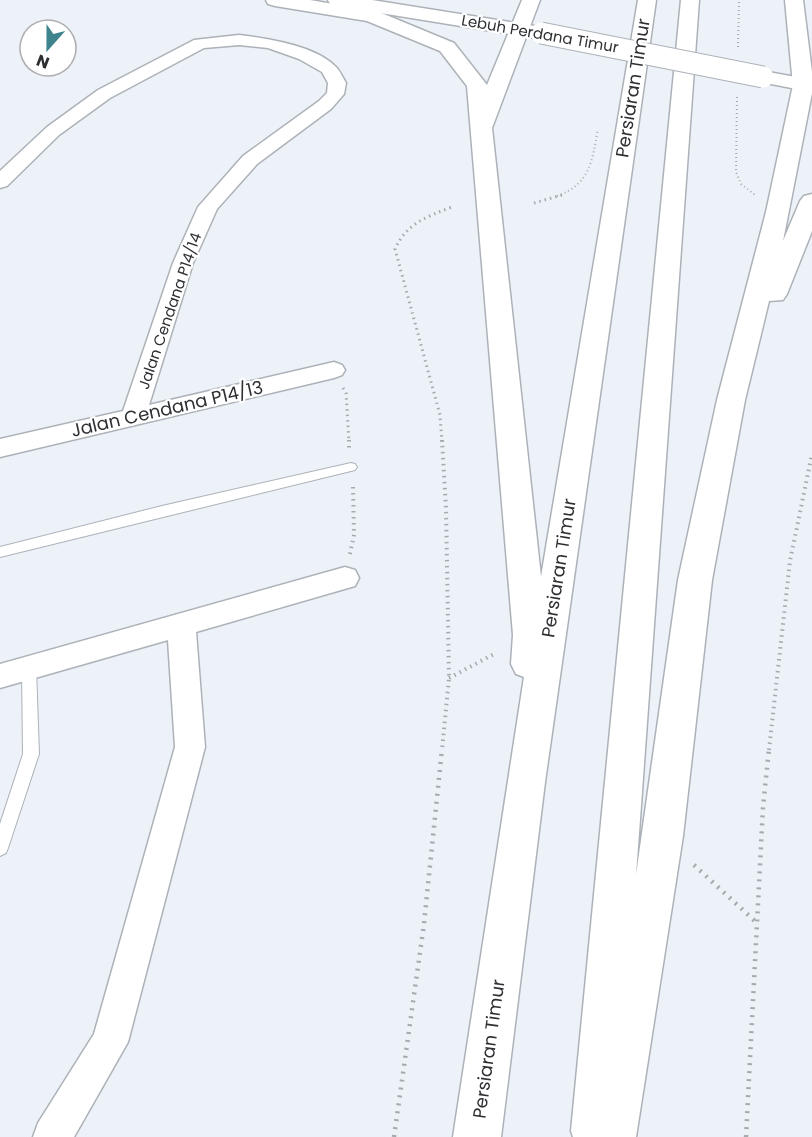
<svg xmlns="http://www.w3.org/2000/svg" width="812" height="1137" viewBox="0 0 812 1137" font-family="Poppins,sans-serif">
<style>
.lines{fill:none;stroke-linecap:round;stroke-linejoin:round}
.lane-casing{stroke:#acb2b8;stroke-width:2}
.street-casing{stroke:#acb2b8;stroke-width:3}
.secondary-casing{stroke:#acb2b8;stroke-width:3}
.primary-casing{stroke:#acb2b8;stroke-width:3}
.path-far3{stroke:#a5aaae;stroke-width:2;stroke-dasharray:1 3;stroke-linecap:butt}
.path-far2{stroke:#a5aaae;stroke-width:3;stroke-dasharray:1.5 4;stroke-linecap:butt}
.path-far1{stroke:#a5aaae;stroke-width:4;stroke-dasharray:1.5 4.5;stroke-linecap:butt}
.path{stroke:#a5aaae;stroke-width:4.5;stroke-dasharray:2 6;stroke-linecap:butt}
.lane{fill:#fff;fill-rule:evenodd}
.street{fill:#fff;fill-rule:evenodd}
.secondary{fill:#fff;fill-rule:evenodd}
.primary{fill:#fff;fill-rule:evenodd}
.secondary-bridge-casing{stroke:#acb2b8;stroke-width:23;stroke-linecap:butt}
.secondary-bridge{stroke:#fff;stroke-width:21}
.labels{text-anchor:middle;stroke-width:4.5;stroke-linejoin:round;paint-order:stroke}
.far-street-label{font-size:15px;fill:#2d2f32;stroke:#fff}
.street-label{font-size:18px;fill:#2d2f32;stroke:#fff}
</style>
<rect width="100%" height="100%" fill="#ecf2f8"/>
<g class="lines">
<!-- lane casing -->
<g class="lane-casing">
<path id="lane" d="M351,463l4,1 2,3 -2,3 -355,87v-10l162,-41z
M29,662l5,2 2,4 3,86 -31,94 -2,5 -6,3v-32l23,-70 -1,-86 2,-4z"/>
</g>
<!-- street casing -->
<g class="street-casing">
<path id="street" d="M239,35c27,3 78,11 97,32 4,4 7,11 10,16l-2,11 -13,15 -74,55 -40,45 -24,54 -44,142 185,-43 8,3 3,5 -3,5 -8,3 -334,79v-18l123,-28 50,-148 25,-56 45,-51 76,-55 8,-8 1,-10 -6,-11 -23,-13 -31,-11 -29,-3 -35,3 -94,50 -51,37 -52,51 -7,2v-17l47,-44 51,-37 96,-50z
M345,567l10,3 4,8 -4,8 -159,46 9,115 -77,295 -54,95h-41l5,-14 56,-89 81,-287 -7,-107 -168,48v-24z"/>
</g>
<!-- secondary casing -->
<g class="secondary-casing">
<path id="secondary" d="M328,0h44l169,27 7,2 3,4 -3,4 -7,2 -204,-33 -7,-2z
M763,71l49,9v12l-56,-11 -3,-4 3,-4z"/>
</g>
<!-- primary casing -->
<g class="primary-casing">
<path id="primary" d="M266,0h44l69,12 75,31 33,42 35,-85h18l-48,128 49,449 97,-577h18l-111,782 -44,355h-48l71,-460 -8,-3 -5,-10 2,-29 -46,-549 -27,-35 -73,-30 -92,-15 -7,-2z
M681,0h18l-63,875 42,-295 39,-180 49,-188 27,-127 -8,-85h18l9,72v21l-29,148 17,-40 4,-5 8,-2v37l-25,63 -4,6 -14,1 -24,99 -33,180 -29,256 -47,301h-63l-2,-6z"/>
</g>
<!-- path-far3 -->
<path class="path-far3" d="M738,47l1,-47
M737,97l-1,75 5,12 14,11
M557,196c34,-12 35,-36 41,-67"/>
<!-- path-far2 -->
<path class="path-far2" d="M534,203l28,-8
M343,388l3,5 3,49
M442,442l-2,-27 -45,-166c12,-26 31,-32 57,-42"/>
<!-- path-far1 -->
<path class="path-far1" d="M349,440v9
M442,440l4,68 3,170 -7,72
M350,554l4,-19 -1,-49
M449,678l47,-25
M769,750l21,-189 22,-107"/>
<!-- path -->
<path class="path" d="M694,865l63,58
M394,1137l30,-213 18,-175
M746,1137l17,-330 6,-58"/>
<!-- lane -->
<use href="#lane" class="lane"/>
<!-- street -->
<use href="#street" class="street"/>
<!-- secondary -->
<use href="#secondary" class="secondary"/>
<!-- primary -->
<use href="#primary" class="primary"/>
<!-- secondary-bridge casing -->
<g class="secondary-bridge-casing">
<path id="secondary-bridge" d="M541,33l222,44"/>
</g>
<!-- secondary-bridge -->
<use href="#secondary-bridge" class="secondary-bridge"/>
</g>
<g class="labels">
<!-- far-street labels -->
<g class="far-street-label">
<text transform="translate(540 34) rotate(10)" y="5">Lebuh Perdana Timur</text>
<text transform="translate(170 311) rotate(-71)" y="5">Jalan Cendana P14/14</text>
</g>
<!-- street labels -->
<g class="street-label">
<text transform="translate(633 88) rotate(-81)" y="6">Persiaran Timur</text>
<text transform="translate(167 409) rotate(-13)" y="6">Jalan Cendana P14/13</text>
<text transform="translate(559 568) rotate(-81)" y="6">Persiaran Timur</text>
<text transform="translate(489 1049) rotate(-82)" y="6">Persiaran Timur</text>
</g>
</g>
<!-- north arrow -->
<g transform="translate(48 48) rotate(201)"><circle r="28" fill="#ffffff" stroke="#abacad" stroke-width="1.5"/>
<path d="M0-4.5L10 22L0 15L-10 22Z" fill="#3d848d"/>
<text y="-9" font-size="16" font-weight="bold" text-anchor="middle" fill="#2d2f32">N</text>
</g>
</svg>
